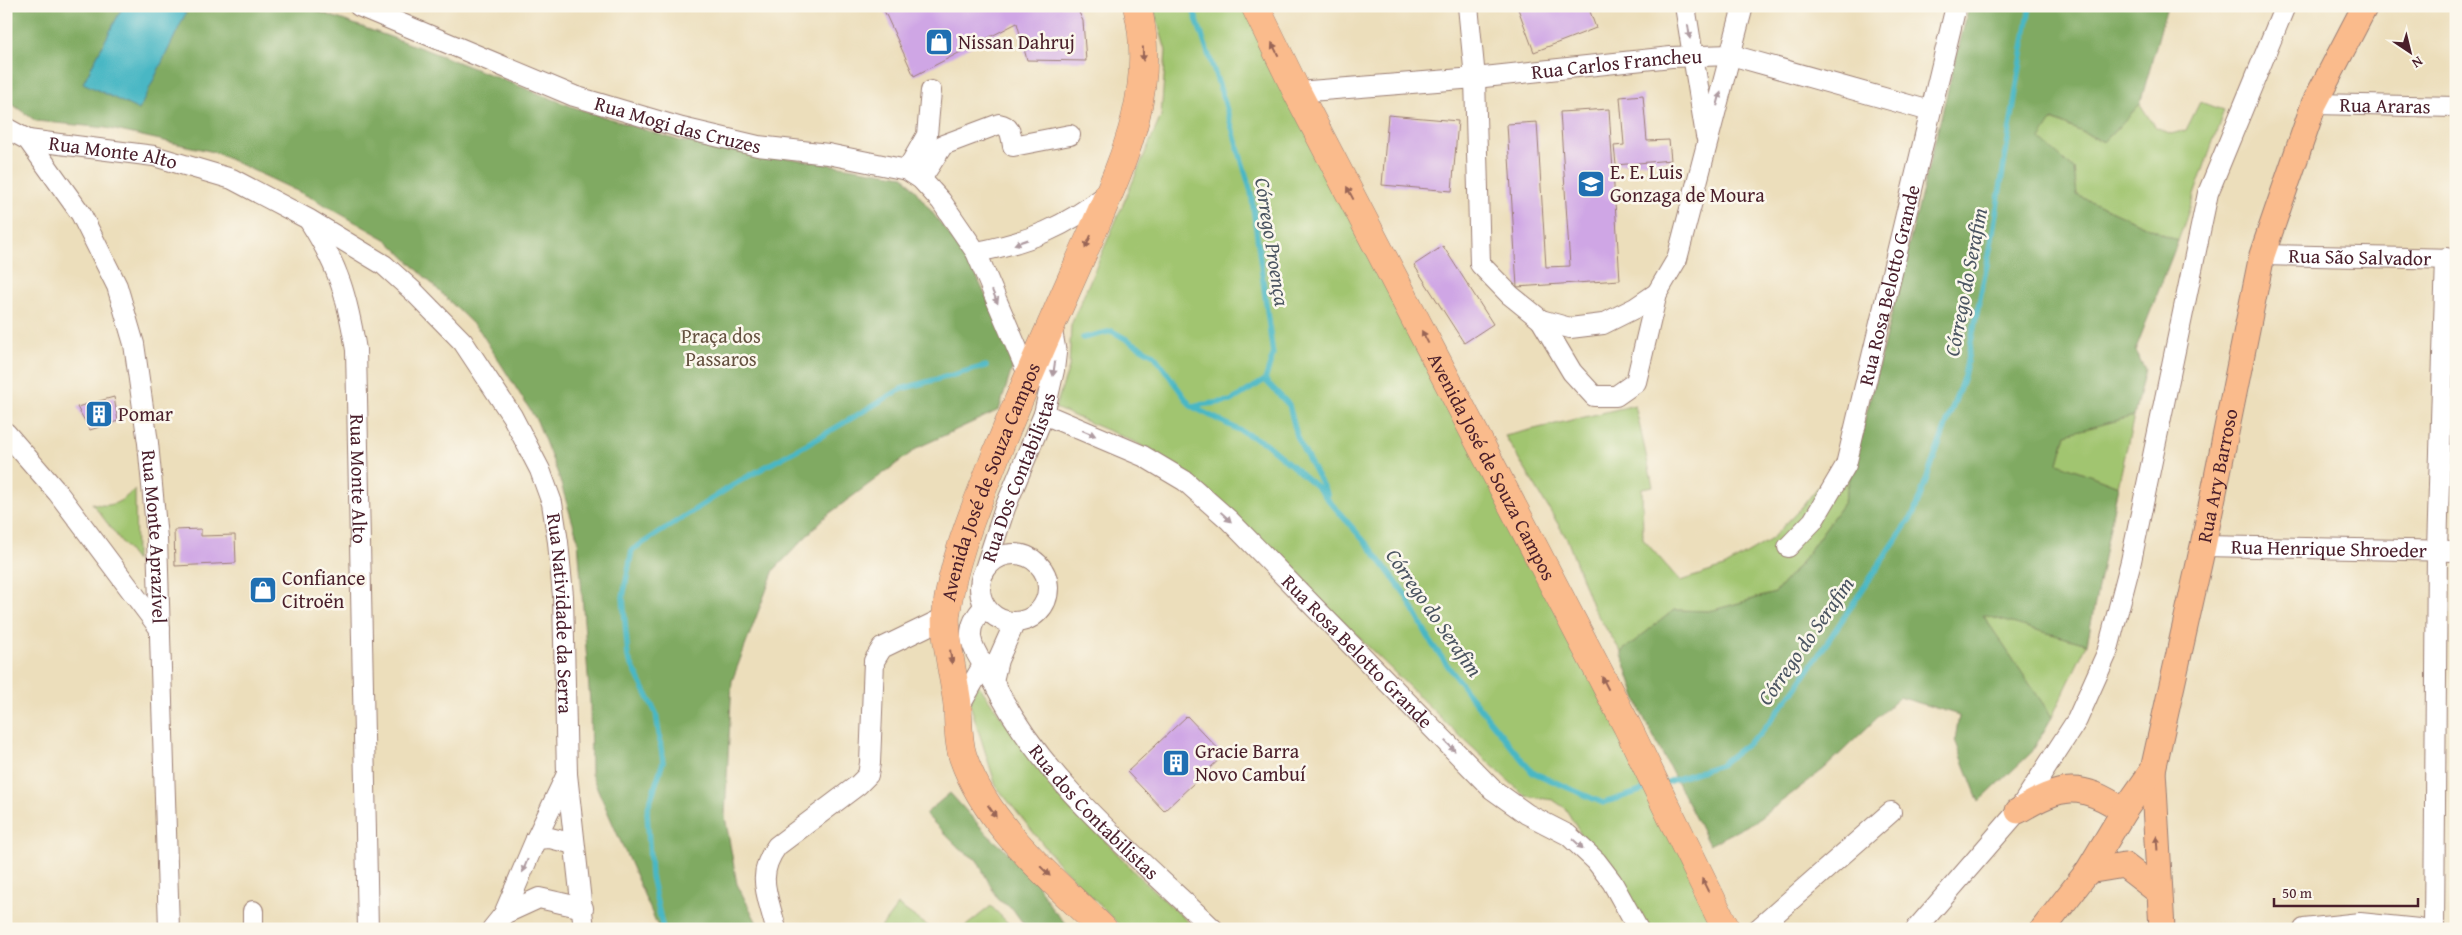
<svg xmlns="http://www.w3.org/2000/svg" width="2462" height="935" viewBox="0 0 2462 935" font-family="'Gentium Book Plus',serif">
<style>
.green{fill:#a1c56f;stroke:#76724d}
.forest{fill:#80aa62;stroke:#656446}
.water{fill:#49b7c4;stroke:#4a6b78}
.lines{fill:none;stroke-linecap:round;stroke-linejoin:round}
.stream{stroke:#49b7c4;stroke-width:5.5}
.building{fill:#cfa6e5}
.minor-casing{stroke:#9b7e73;stroke-width:22}
.major-casing{stroke:#9b7e73;stroke-width:27}
.highway-casing{stroke:#9b7e73;stroke-width:29}
.minor{stroke:#fff;stroke-width:20}
.major{stroke:#fabb8c;stroke-width:25}
.highway{stroke:#fabb8c;stroke-width:28}
.oneway{fill:#ae9aa0}
.oneway2{fill:#996557}
.labels{text-anchor:middle;stroke-width:5;stroke-linejoin:round;paint-order:stroke}
.poi-label{font-size:20px;fill:#4a1f2b;stroke:#fbf7ec;text-anchor:start}
.street-label{font-size:20px;fill:#4a1f2b;stroke:#fbf7ec}
.park-label{font-size:20px;fill:#64513f;stroke:#fbf7ec}
.water-label{font-size:21px;font-style:italic;fill:#4a5461;stroke:#fbf7ec}
</style>
<rect width="100%" height="100%" fill="#fbf7ec"/>
<filter id="ink" filterUnits="userSpaceOnUse"><feTurbulence type="fractalNoise" baseFrequency=".02" numOctaves="2"/><feDisplacementMap in="SourceGraphic" scale="10" xChannelSelector="R" yChannelSelector="G"/><feConvolveMatrix kernelMatrix="1 2 1 2 8 2 1 2 1" color-interpolation-filters="sRGB"/></filter>
<filter id="wash" filterUnits="userSpaceOnUse"><feTurbulence type="fractalNoise" baseFrequency=".0096" numOctaves="4" result="noise"/><feDisplacementMap in="SourceGraphic" scale="20" xChannelSelector="R" yChannelSelector="G"/><feGaussianBlur stdDeviation="1.12" result="paint"/><feColorMatrix in="noise" values="0 0 0 0 0 0 0 0 0 0 0 0 0 0 0 0 0 1.4 0 .05"/><feComposite in="paint" operator="in"/></filter>
<g filter="url(#wash)">
<rect width="100%" height="100%" fill="#ecdebb"/>
<!-- green -->
<path class="green" d="M1153,6h99l469,923h-83l-73,-121 -12,-8 -28,-4 -79,-73 -235,-231 -74,-49 -82,-35 14,-40 2,-43 90,-209 5,-65z
M2200,102l24,8 -46,131 -101,-46 -3,-26 -35,-29 13,-21 52,23 36,-38 14,22 17,8 15,-4z
M1635,405l18,81 -11,2 1,51 37,42 44,-14 46,-27 31,-32 29,-36 24,-12 -10,42 -44,62 -25,29 -65,18 -36,-1 -53,42 -28,-44 -26,-69 -62,-103z
M2134,416l-16,70 -60,-23 8,-29z
M135,489l1,72 -44,-58c19,6 29,-1 43,-14z
M1982,614l105,30 -35,73z
M977,683l59,82 101,110 59,54h-73l-65,-66 -62,-77 -26,-82z
M898,905l34,24h-52z
M991,906l23,23h-52z"/>
<!-- forest -->
<path class="forest" d="M6,6h297l121,43 149,58 107,34 224,35 65,84 46,99 -16,51 -80,37 -93,69 -52,54 -42,111 -7,135 12,68 23,45h-101l-68,-155 -1,-71 -12,-163 -20,-66 -21,-53 -57,-90 -93,-91 -73,-41 -100,-47 -108,-24 -70,-7 -30,-21z
M1969,6h198l-27,98 -36,38 -51,-23 -13,20 34,30 3,26 101,46 -43,110 10,18 -11,47 -68,18 -8,29 60,23 -31,158 -104,-29 69,102 -20,35 -53,50 -24,-62 4,-25 -60,-18 -75,72 -68,52 -47,24 -68,-133 -20,-60 53,-42 36,1 65,-18 25,-29 44,-62z
M950,793l38,42 41,36 24,39 18,19h-44l-15,-21 -14,-8 -21,-40 -17,-11 -35,-35z"/>
<!-- water -->
<path class="water" d="M123,6h48l15,7 -47,97 -56,-27z"/>
<g class="lines">
<!-- stream -->
<path class="stream" d="M1083,338l29,-7 42,24 37,51 74,37 52,44 55,63 33,44 27,50 35,48 65,80 71,31 47,-15
M1265,380l24,25 9,35 29,54
M1191,406l40,-5 34,-21 8,-25 -22,-163 -28,-95 -31,-91
M1664,783l56,-18 40,-31 37,-47 117,-174 50,-137 26,-126 40,-244
M663,929l-12,-53 -4,-65 16,-49 -7,-49 -28,-56 -5,-60 9,-47 106,-68 87,-48 76,-45 85,-23"/>
</g>
<g id="blocks">
<!-- building -->
<path class="building" d="M882,6h194l7,15 3,40 -59,-1 -10,-37 -103,53z
M1517,6h71l8,22 -62,24z
M1643,95l4,46 22,-1 2,20 -55,5 -2,-19 10,-1 -4,-48z
M1609,109l11,171 -103,7 -10,-163 30,-2 9,145 24,-1 -10,-154z
M1388,115l70,6 -6,70 -70,-6z
M1443,246l50,78 -29,19 -50,-78z
M114,397l4,24 -28,9 -13,-23z
M201,529v7l34,-1 1,28 -61,3 -1,-36z
M1187,716l37,39 -60,56 -37,-39z"/>
</g>
</g>
<g filter="url(#ink)">
<use href="#blocks" fill-opacity="0" stroke="#9b7e73" stroke-width="1"/>
<g class="lines">
<!-- minor casing -->
<g class="minor-casing">
<g id="minor">
<path id="s1" d="M359,6l215,90 108,32 76,18 70,8 79,16 14,9 20,22 35,51 52,122"/>
<path d="M1468,6l7,72 5,186 30,31 31,25 29,8 33,-4 32,-16 22,-15 20,-34 66,-253"/>
<path d="M1685,6l21,130"/>
<path id="s2" d="M1297,92l178,-14 196,-21 60,-2 199,56"/>
<path id="s3" d="M2314,104l142,3"/>
<path id="s4" d="M6,128l22,12 53,74 36,72 17,58 14,99 9,95 12,391"/>
<path id="s5" d="M28,140l126,16 78,23 76,40 76,46 30,27 49,50 49,74 28,54 12,33 6,39 5,54 4,178 17,155"/>
<path d="M907,170l20,-35 4,-44"/>
<path d="M921,179l22,-34 56,-21c12,2 12,11 14,22l57,-11"/>
<path id="s6" d="M310,222c29,46 37,74 46,128l12,579"/>
<path d="M976,252c54,-10 89,-25 133,-59"/>
<path id="s7" d="M2262,255l194,4"/>
<path d="M1541,320l31,52 22,24h22l20,-14 21,-89"/>
<path id="s8" d="M1044,414l99,42 42,25 44,39 263,269 35,25 41,21 28,26 16,21 26,47"/>
<path d="M6,433l52,60 102,136"/>
<path id="s9" d="M2203,546l253,5"/>
<path id="s10" d="M1788,547l25,-26 33,-56 110,-459"/>
<circle cx="1014" cy="588" r="34"/>
<path id="s11" d="M984,572l21,-64 39,-94 10,-44 2,-17 -5,-28"/>
<path id="s12" d="M985,606c-30,31 -5,49 9,77 50,100 140,170 219,246"/>
<path d="M993,681l5,-21 17,-38"/>
<path d="M958,709l24,-42"/>
<path d="M536,839l14,-1 24,6"/>
<path d="M253,911v18"/>
<path d="M504,914l35,-16 44,10"/>
<path d="M492,929l12,-15 32,-75 31,-65"/>
<path d="M776,929c-8,-34 -21,-53 1,-83l81,-61 10,-10 2,-12 4,-102 8,-13 64,-31"/>
<path d="M1758,929l133,-117"/>
<path d="M1916,929l102,-118 59,-91 30,-67 24,-92 77,-368 77,-187"/>
<path d="M2304,929l56,-6 59,6"/>
<path d="M2434,929l3,-379 9,-292"/>
</g>
</g>
<!-- major casing -->
<g class="major-casing">
<g id="major">
<path d="M2153,770l9,159"/>
<path d="M2018,811c44,-26 62,-30 106,0"/>
<path d="M2088,871l36,-6 35,27"/>
<path id="s13" d="M2043,929l45,-58 36,-60 29,-41 50,-224 59,-291 52,-151 51,-98"/>
</g>
</g>
<!-- highway casing -->
<g class="highway-casing">
<g id="highway">
<path id="s14" d="M1255,6l42,86 330,634 99,203"/>
<path id="s15" d="M1103,929c-51,-51 -116,-102 -140,-172 -6,-17 -4,-38 -6,-56 -3,-22 -13,-65 -11,-86 6,-52 27,-102 46,-150 32,-81 68,-160 103,-239 31,-71 62,-141 42,-220"/>
</g>
</g>
<!-- minor -->
<use href="#minor" class="minor"/>
<!-- major -->
<use href="#major" class="major"/>
<!-- highway -->
<use href="#highway" class="highway"/>
</g>
<!-- one-way arrows -->
<defs><path id="oneway-solid" d="M-6-.8H1V-3.2L6.5 0L1 3.2V.8H-6Z" transform="scale(1.25)"/></defs>
<g class="oneway">
<use href="#oneway-solid" transform="translate(1689 32) rotate(82)"/>
<use href="#oneway-solid" transform="translate(1719 99) rotate(-75)"/>
<use href="#oneway-solid" transform="translate(1021 242) rotate(161)"/>
<use href="#oneway-solid" transform="translate(995 297) rotate(67)"/>
<use href="#oneway-solid" transform="translate(1054 369) rotate(98)"/>
<use href="#oneway-solid" transform="translate(1089 433) rotate(23)"/>
<use href="#oneway-solid" transform="translate(1226 517) rotate(43)"/>
<use href="#oneway-solid" transform="translate(1450 746) rotate(46)"/>
<use href="#oneway-solid" transform="translate(1578 844) rotate(43)"/>
<use href="#oneway-solid" transform="translate(525 866) rotate(111)"/>
</g>
<g class="oneway2">
<use href="#oneway-solid" transform="translate(1275 49) rotate(-117)"/>
<use href="#oneway-solid" transform="translate(1143 54) rotate(89)"/>
<use href="#oneway-solid" transform="translate(1350 193) rotate(-118)"/>
<use href="#oneway-solid" transform="translate(1088 242) rotate(114)"/>
<use href="#oneway-solid" transform="translate(1425 337) rotate(-118)"/>
<use href="#oneway-solid" transform="translate(951 657) rotate(83)"/>
<use href="#oneway-solid" transform="translate(1605 683) rotate(-117)"/>
<use href="#oneway-solid" transform="translate(992 811) rotate(55)"/>
<use href="#oneway-solid" transform="translate(2157 843) rotate(-93)"/>
<use href="#oneway-solid" transform="translate(1045 871) rotate(45)"/>
<use href="#oneway-solid" transform="translate(1705 885) rotate(-116)"/>
</g>
</g>
<!-- icons -->
<defs>
<g id="shop-square" transform="scale(1.4375)"><rect x="-9" y="-9" width="18" height="18" rx="4" fill="#1f6fb2" stroke="#fbf7ec"/><path d="M-5-2.5h2.3a2.7 3.5 0 0 1 5.4 0H5L5.5 6h-11ZM-1.5-2.5h3a1.5 2.3 0 0 0-3 0Z" fill="#fff"/></g>
<g id="school-square" transform="scale(1.4375)"><rect x="-9" y="-9" width="18" height="18" rx="4" fill="#1f6fb2" stroke="#fbf7ec"/><path d="M0-5L7-2L0 1L-7-2ZM-4 1L0 2.5L4 1V4Q0 6-4 4Z" fill="#fff"/></g>
<g id="building-square" transform="scale(1.4375)"><rect x="-9" y="-9" width="18" height="18" rx="4" fill="#1f6fb2" stroke="#fbf7ec"/><path d="M-4-6H4V6H1V3H-1V6H-4ZM-2.5-4.3h1.7v1.8h-1.7ZM.8-4.3h1.7v1.8H.8ZM-2.5-1h1.7V.8h-1.7ZM.8-1h1.7V.8H.8Z" fill="#fff"/></g>
</defs>
<g fill-rule="evenodd">
<use href="#shop-square" x="939" y="42"/>
<use href="#school-square" x="1591" y="184"/>
<use href="#building-square" x="99" y="414"/>
<use href="#shop-square" x="263" y="590"/>
<use href="#building-square" x="1176" y="763"/>
</g>
<g class="labels">
<!-- poi labels -->
<g class="poi-label">
<text x="958" y="49">Nissan Dahruj</text>
<text x="1610" y="179">E. E. Luis<tspan x="1610" dy="23">Gonzaga de Moura</tspan></text>
<text x="118" y="421">Pomar</text>
<text x="282" y="585">Confiance<tspan x="282" dy="23">Citroën</tspan></text>
<text x="1195" y="758">Gracie Barra<tspan x="1195" dy="23">Novo Cambuí</tspan></text>
</g>
<!-- street labels -->
<g class="street-label">
<text dy="7" stroke="none"><textPath href="#s2" startOffset="321">Rua Carlos Francheu</textPath></text>
<text dy="7" stroke="none"><textPath href="#s3" startOffset="71">Rua Araras</textPath></text>
<text dy="7" stroke="none"><textPath href="#s1" startOffset="341">Rua Mogi das Cruzes</textPath></text>
<text dy="7" stroke="none"><textPath href="#s5" startOffset="86">Rua Monte Alto</textPath></text>
<text dy="7" stroke="none"><textPath href="#s7" startOffset="98">Rua São Salvador</textPath></text>
<text dy="7" stroke="none"><textPath href="#s10" startOffset="286">Rua Rosa Belotto Grande</textPath></text>
<text dy="7" stroke="none"><textPath href="#s14" startOffset="518">Avenida José de Souza Campos</textPath></text>
<text dy="7" stroke="none"><textPath href="#s13" startOffset="495">Rua Ary Barroso</textPath></text>
<text dy="7" stroke="none"><textPath href="#s11" startOffset="101">Rua Dos Contabilistas</textPath></text>
<text dy="7" stroke="none"><textPath href="#s6" startOffset="266">Rua Monte Alto</textPath></text>
<text dy="7" stroke="none"><textPath href="#s15" startOffset="508">Avenida José de Souza Campos</textPath></text>
<text dy="7" stroke="none"><textPath href="#s4" startOffset="451">Rua Monte Aprazível</textPath></text>
<text dy="7" stroke="none"><textPath href="#s9" startOffset="126">Rua Henrique Shroeder</textPath></text>
<text dy="7" stroke="none"><textPath href="#s5" startOffset="789">Rua Natividade da Serra</textPath></text>
<text dy="7" stroke="none"><textPath href="#s8" startOffset="399">Rua Rosa Belotto Grande</textPath></text>
<text dy="7" stroke="none"><textPath href="#s12" startOffset="251">Rua dos Contabilistas</textPath></text>
</g>
<!-- park labels -->
<g class="park-label">
<text x="721" y="343">Praça dos<tspan x="721" dy="23">Passaros</tspan></text>
</g>
<!-- water labels -->
<g class="water-label">
<text transform="translate(1272 242) rotate(81)" y="7">Córrego Proença</text>
<text transform="translate(1966 282) rotate(-79)" y="7">Córrego do Serafim</text>
<text transform="translate(1434 613) rotate(55)" y="7">Córrego do Serafim</text>
<text transform="translate(1806 641) rotate(-55)" y="7">Córrego do Serafim</text>
</g>
</g>
<!-- margin -->
<rect width="2462" height="935" fill="none" stroke="#fbf7ec" stroke-width="25"/>
<!-- north arrow -->
<g transform="translate(2410 52) rotate(145)" stroke="#fbf7ec" stroke-width="4" paint-order="stroke">
<path d="M0-4L9 19L0 12L-9 19Z" fill="#4a1f2b"/>
<text y="-8" font-size="14" font-weight="bold" text-anchor="middle" fill="#4a1f2b">N</text>
</g>
<!-- scale -->
<path d="M2274 898v8h144v-8" fill="none" stroke="#4a1f2b" stroke-width="2.5"/>
<text x="2282" y="898" font-size="15" fill="#4a1f2b" stroke="#fbf7ec" stroke-width="4" paint-order="stroke">50 m</text>
</svg>
